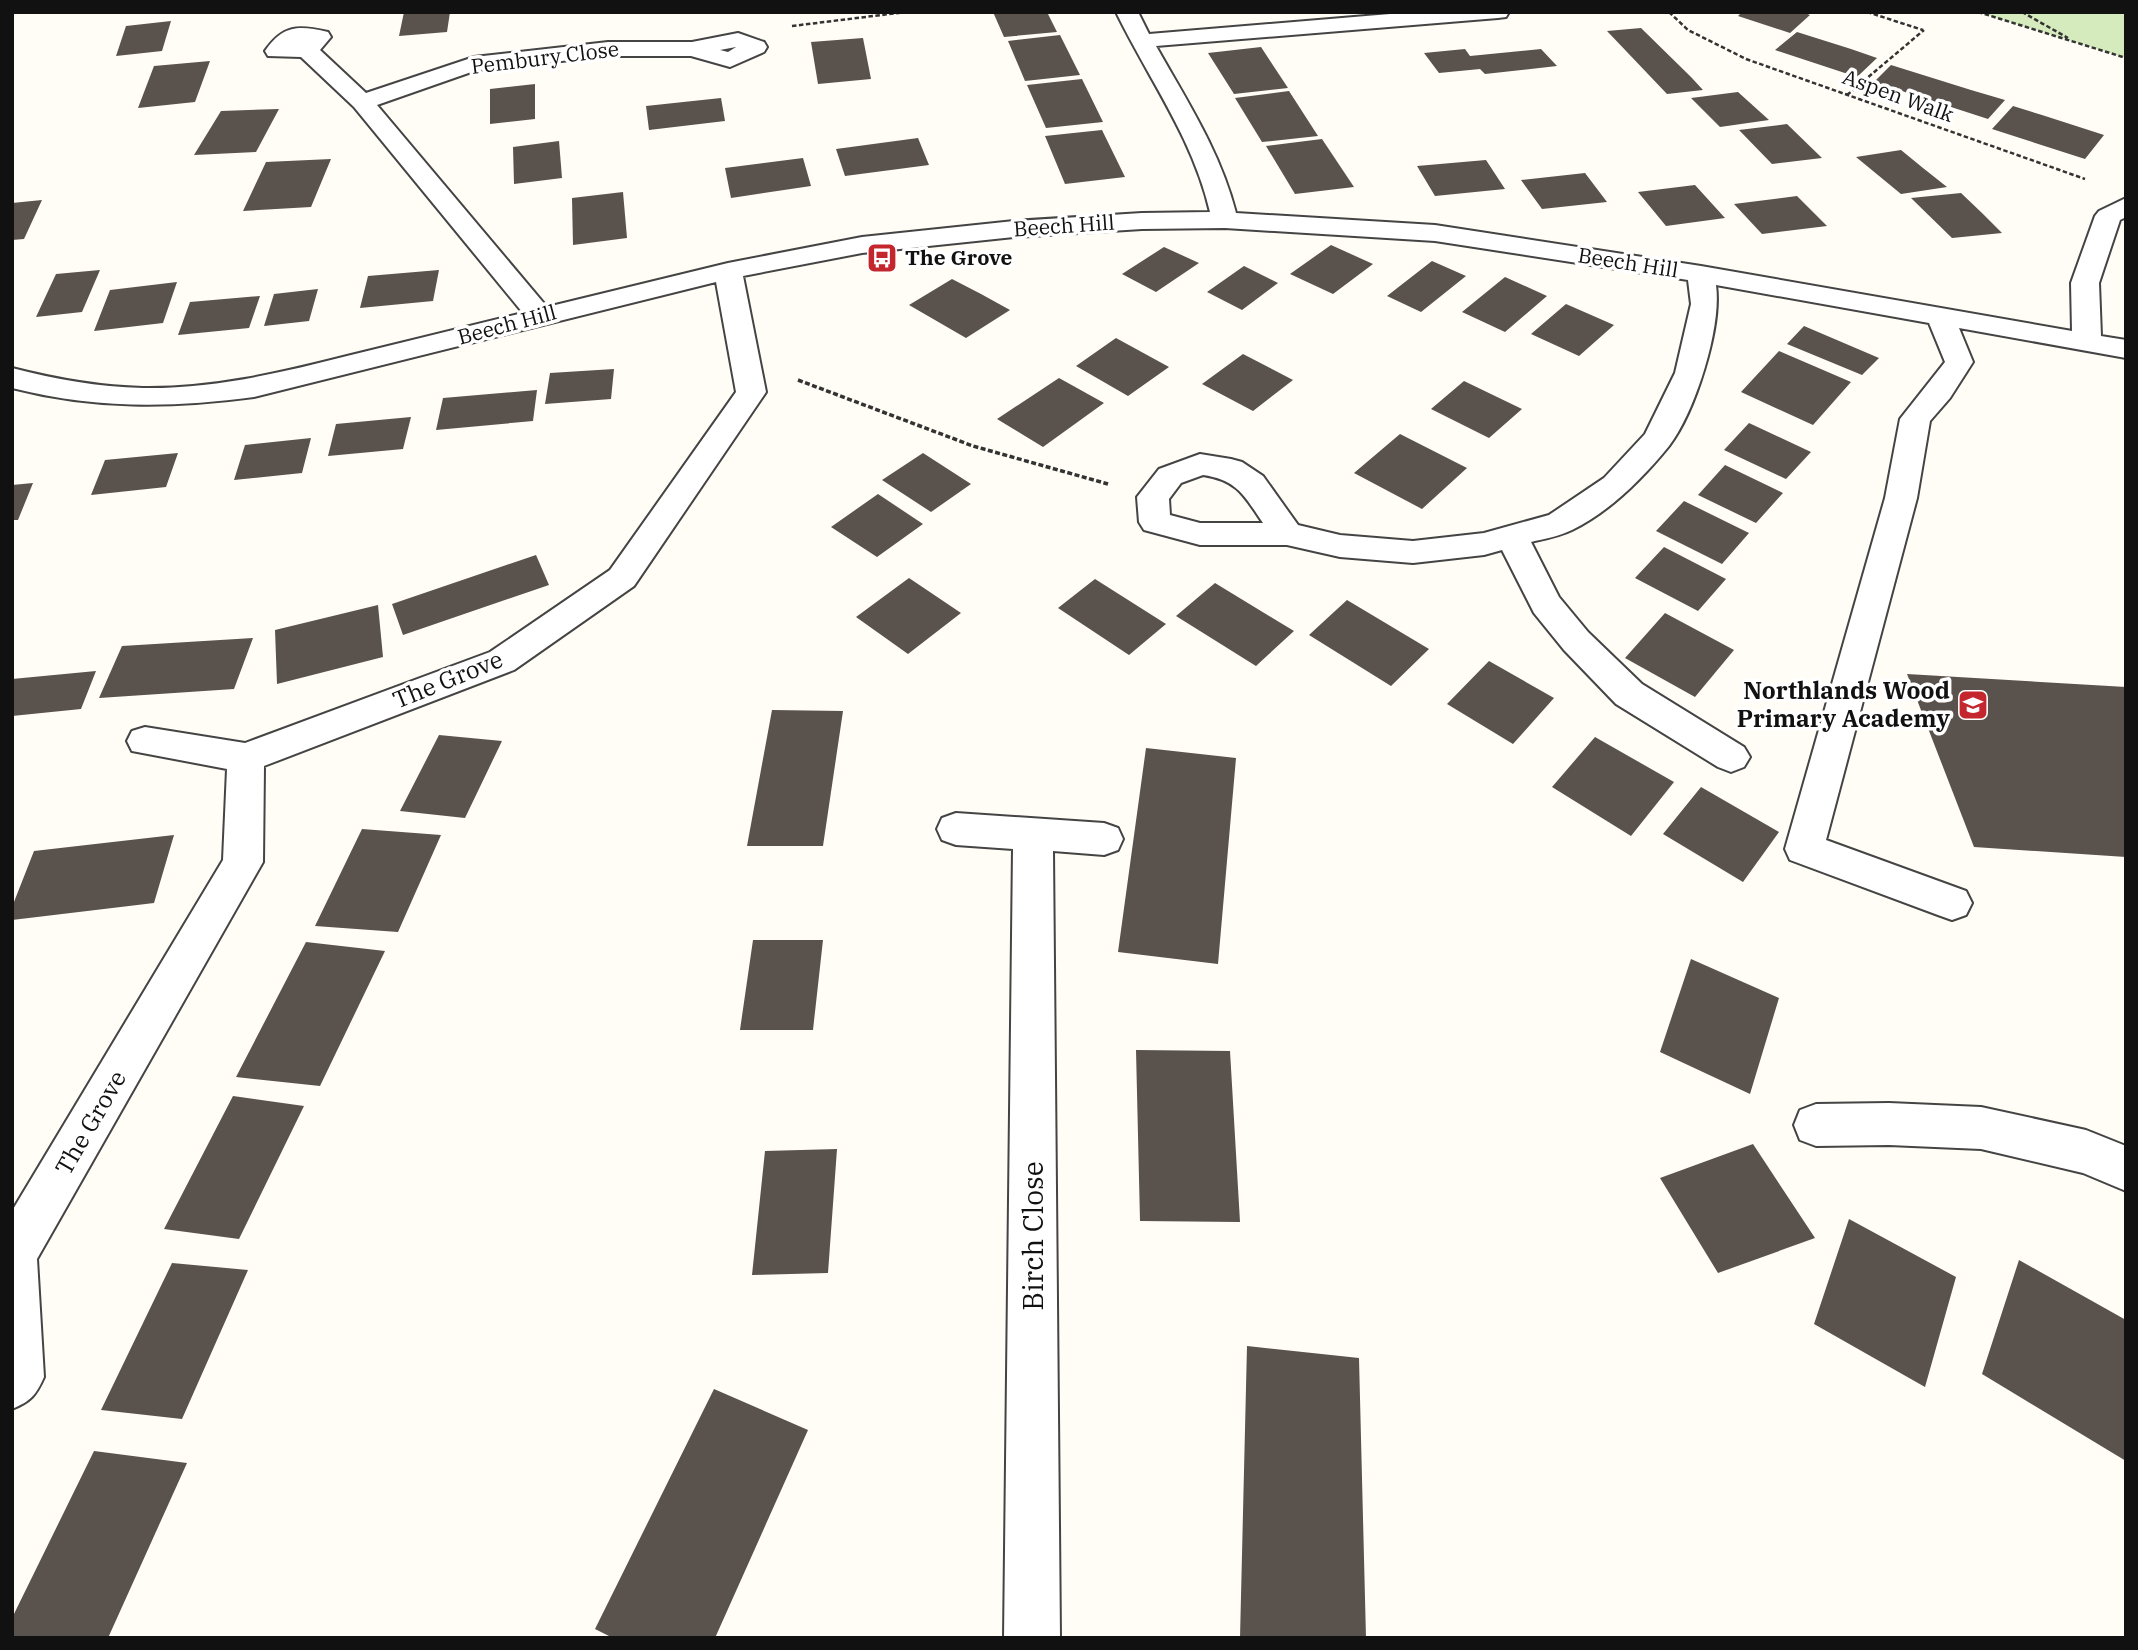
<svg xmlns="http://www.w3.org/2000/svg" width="2138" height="1650" viewBox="0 0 2138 1650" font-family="'IBM Plex Serif',serif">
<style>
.green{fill:#d5ebbd}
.building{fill:#5a524d}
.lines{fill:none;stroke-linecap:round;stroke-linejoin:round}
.minor-casing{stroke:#444;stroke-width:4}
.path-far1{stroke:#333;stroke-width:2.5;stroke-dasharray:4.5 2.5;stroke-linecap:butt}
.path{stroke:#333;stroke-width:3.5;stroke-dasharray:5 2.5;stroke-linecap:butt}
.minor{fill:#fff;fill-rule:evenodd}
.labels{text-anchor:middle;stroke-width:7;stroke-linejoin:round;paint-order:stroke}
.far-street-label{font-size:21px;fill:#111;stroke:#fff}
.far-poi-label{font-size:21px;font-weight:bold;fill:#111;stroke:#fff;text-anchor:start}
.street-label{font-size:24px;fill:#111;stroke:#fff}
.poi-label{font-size:24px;font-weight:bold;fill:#111;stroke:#fff;text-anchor:end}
.near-street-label{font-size:28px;fill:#111;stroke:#fff}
</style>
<rect width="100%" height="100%" fill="#fffdf5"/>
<!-- green -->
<path class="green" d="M1978,12h148v46z"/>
<!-- building -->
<path class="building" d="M404,12h46l-3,20 -48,4z
M993,12h54l10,20 -53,5z
M1742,12h61l7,3 -20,18 -52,-17z
M171,21l-9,30 -46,5 10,-30z
M1641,28l50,49 12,13 -36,4 -60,-63z
M1797,32l54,17 26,9 -20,19 -82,-27z
M1060,35l20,40 -55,6 -17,-40z
M863,38l8,41 -53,5 -7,-42z
M1261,47l27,41 -54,6 -26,-41z
M1465,49l5,7 71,-7 16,17 -72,8 -5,-5 -41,4 -15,-20z
M210,61l-15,41 -57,6 16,-42z
M1891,65l80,25 34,10 -17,19 -114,-37z
M1082,79l21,43 -57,6 -19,-43z
M535,84v35l-45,5v-35z
M1289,91l29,45 -56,6 -27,-44z
M1738,92l31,28 -49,7 -29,-29z
M721,98l4,23 -76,9 -3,-24z
M2013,106l29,9 62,20 -19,24 -93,-30z
M279,109l-23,43 -62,3 27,-44z
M1787,124l35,34 -50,6 -33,-34z
M1102,130l23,47 -60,7 -20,-48z
M918,138l11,27 -84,11 -9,-27z
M1322,139l32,48 -59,7 -29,-48z
M559,141l3,37 -48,6 -1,-37z
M1901,150l22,18 24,19 -46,7 -45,-37z
M803,158l8,28 -80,12 -6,-30z
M331,159l-20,48 -68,4 23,-49z
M1486,160l19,29 -70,7 -18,-30z
M1585,173l22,29 -65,7 -21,-29z
M1695,185l30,33 -59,8 -28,-34z
M623,192l4,46 -54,7 -1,-47z
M1961,193l21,20 20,20 -50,5 -41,-40z
M1797,196l30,30 -65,8 -28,-30z
M42,200l-18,39 -12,1v-37z
M1331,245l42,19 -40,30 -43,-20z
M1164,247l35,16 -43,29 -34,-18z
M1432,261l34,15 -45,36 -34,-16z
M1244,266l34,17 -36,27 -35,-18z
M100,270l-18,42 -46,5 20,-43z
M439,270l-6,31 -73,7 8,-32z
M1505,277l42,19 -42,36 -43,-20z
M952,279l29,15 29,16 -44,28 -57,-33z
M177,282l-14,41 -69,8 16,-41z
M318,289l-9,32 -45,5 10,-32z
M260,296l-11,32 -71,7 12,-33z
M1566,304l48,21 -35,31 -48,-22z
M1804,326l75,32 -17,17 -75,-31z
M1116,338l53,29 -41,29 -52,-30z
M1779,351l72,31 -38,43 -72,-33z
M1243,354l50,26 -40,31 -51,-27z
M614,369l-3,30 -66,5 5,-31z
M1059,378l45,25 -61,44 -46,-28z
M1464,381l58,28 -33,29 -58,-29z
M537,390l-4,31 -97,9 7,-32z
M411,417l-8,32 -75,7 8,-32z
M1749,423l62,29 -25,27 -62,-29z
M1400,434l67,34 -45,41 -68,-36z
M311,438l-9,35 -68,7 11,-35z
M178,453l-12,34 -75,8 14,-35z
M923,453l48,31 -40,28 -49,-32z
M1725,465l58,28 -27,30 -58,-28z
M33,483l-15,37h-6v-35z
M878,494l45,30 -46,33 -46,-30z
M1684,501l65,32 -27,31 -66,-33z
M1664,547l62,32 -28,32 -63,-33z
M536,555l13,30 -146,50 -11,-31z
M909,578l52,35 -53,41 -52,-37z
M1095,579l71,45 -37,31 -71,-47z
M1215,583l79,48 -38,35 -80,-50z
M1347,600l82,49 -38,37 -82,-51z
M378,605l5,52 -106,27 -2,-54z
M1665,613l69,37 -39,47 -70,-39z
M253,638l-19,51 -135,9 23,-52z
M1489,661l65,37 -41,46 -66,-40z
M96,671l-15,38 -69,7v-37z
M1907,674l219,13v170l-152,-10z
M772,710l71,1 -20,135h-76z
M439,735l63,6 -37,77 -65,-7z
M1595,737l79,45 -43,54 -79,-49z
M1146,748l90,10 -18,206 -100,-12z
M1701,787l78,45 -36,50 -80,-48z
M362,829l79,6 -43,97 -83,-6z
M174,835l-20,68 -142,17v-13l22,-56z
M753,940h70l-10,90h-73z
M306,942l79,9 -65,135 -84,-9z
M1691,959l88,39 -29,96 -90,-42z
M1136,1050l94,1 10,171 -100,-1z
M233,1096l71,10 -65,133 -75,-10z
M1753,1144l62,94 -97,35 -58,-95z
M837,1149l-9,124 -76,2 13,-124z
M1849,1219l107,58 -31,110 -111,-63z
M2019,1260l107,60v141l-144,-87z
M172,1263l76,7 -66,149 -81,-9z
M1247,1346l112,12 7,280h-126z
M714,1389l94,41 -93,208h-102l-18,-9z
M94,1451l93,12 -79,175h-96v-20z"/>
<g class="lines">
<!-- minor casing -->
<g class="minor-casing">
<path id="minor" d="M1116,12h22l11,22 265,-22h95l-3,5 -8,1 -342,28c31,55 64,105 80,167l199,12 266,41 371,65 -1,-48 24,-67 4,-5 27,-13v19l-6,3 -21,63 2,53 25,4v18l-167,-30 14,34 -23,36 -20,23 -13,77 -91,342 140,51 6,12 -6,12 -14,5 -14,-5 -148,-55 -5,-11 100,-351 15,-79 45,-57 -16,-39 -213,-38c6,42 -21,127 -47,161 -26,32 -60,66 -97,84 -12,6 -28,9 -41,12l28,55 29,35 54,52 102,63 6,10 -6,10 -13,5 -13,-5 -102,-63 -52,-54 -30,-37 -32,-63 -18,5 -71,8 -73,-6 -53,-12h-87l-56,-15 -5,-8 -2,-25 22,-28 41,-15 31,5 11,3 21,14 35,49 42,10 73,6 71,-8 65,-18 55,-37 41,-44 30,-61 16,-69 -3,-24 -253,-39 -210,-13 -83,1 -128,8 -152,16 -119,23 23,116 -132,194 -120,84 -250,96 -1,96 -226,397 7,118c-8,18 -13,24 -32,32v-198l211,-351 4,-91 -95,-18 -5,-10 5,-10 13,-4 100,16 245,-91 120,-82 126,-178 -20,-110 -462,115c-83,11 -160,12 -242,-9v-20c43,11 86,19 131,20 70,1 137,-15 204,-32 59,-14 117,-29 176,-43l-169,-206 -53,-50 -33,-1 -3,-5c18,-26 33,-26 63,-19l3,5 -11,13 46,43 108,-36 134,-15h84l46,-9 26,9 3,5 -3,5 -34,15 -39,-11h-83l-131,14 -100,35 170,202 181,-44 134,-26 152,-16 128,-8 68,-1c-17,-74 -62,-134 -94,-200zM736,47l-8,5 -8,-2zM1203,475c34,5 41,20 60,48h-63l-30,-8 -1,-16 12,-16z
M956,813l148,10 14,5 5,11 -5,11 -14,5 -51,-4 7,787h-56l9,-789 -57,-4 -14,-5 -5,-11 5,-11z
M1889,1103l92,4 105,23 40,16v45l-43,-18 -102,-24 -92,-4 -73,1 -16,-6 -6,-15 6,-15 16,-6z"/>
</g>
<!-- path-far1 -->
<path class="path-far1" d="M1669,12l19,18 58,29 339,120
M1867,12l56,18
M1978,12l148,46
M2022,12l46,26
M792,26l114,-14
M1847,95l77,-65"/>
<!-- path -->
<path class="path" d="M798,380l175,66 135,38"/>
<!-- minor -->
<use href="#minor" class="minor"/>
</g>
<!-- icons -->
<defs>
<g id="bus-square" transform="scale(1.575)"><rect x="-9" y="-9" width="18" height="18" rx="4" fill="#c4262e" stroke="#fff"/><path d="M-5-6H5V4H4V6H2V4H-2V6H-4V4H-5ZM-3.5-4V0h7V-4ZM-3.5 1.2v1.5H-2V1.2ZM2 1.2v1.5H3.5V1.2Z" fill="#fff"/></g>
<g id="school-square" transform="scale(1.575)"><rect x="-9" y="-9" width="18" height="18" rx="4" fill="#c4262e" stroke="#fff"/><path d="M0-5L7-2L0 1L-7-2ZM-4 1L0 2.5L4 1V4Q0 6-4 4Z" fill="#fff"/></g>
</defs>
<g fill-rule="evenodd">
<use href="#bus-square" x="882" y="258"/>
<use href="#school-square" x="1973" y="705"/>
</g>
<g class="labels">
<!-- far-street labels -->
<g class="far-street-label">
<text transform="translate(545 58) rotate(-7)" y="7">Pembury Close</text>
<text transform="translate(1898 96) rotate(20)" y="7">Aspen Walk</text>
<text transform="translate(1064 226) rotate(-4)" y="7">Beech Hill</text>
<text transform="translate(1628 263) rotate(9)" y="7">Beech Hill</text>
<text transform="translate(507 325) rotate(-15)" y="7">Beech Hill</text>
</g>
<!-- far-poi labels -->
<g class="far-poi-label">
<text x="905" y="265">The Grove</text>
</g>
<!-- street labels -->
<g class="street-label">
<text transform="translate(448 680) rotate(-22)" y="8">The Grove</text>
<text transform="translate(91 1123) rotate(-60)" y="8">The Grove</text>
</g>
<!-- poi labels -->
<g class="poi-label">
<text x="1950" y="699">Northlands Wood<tspan x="1950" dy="28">Primary Academy</tspan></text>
</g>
<!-- near-street labels -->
<g class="near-street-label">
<text transform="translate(1033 1236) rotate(-90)" y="10">Birch Close</text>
</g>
</g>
<!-- border -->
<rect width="2138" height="1650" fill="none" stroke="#111111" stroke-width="28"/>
</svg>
